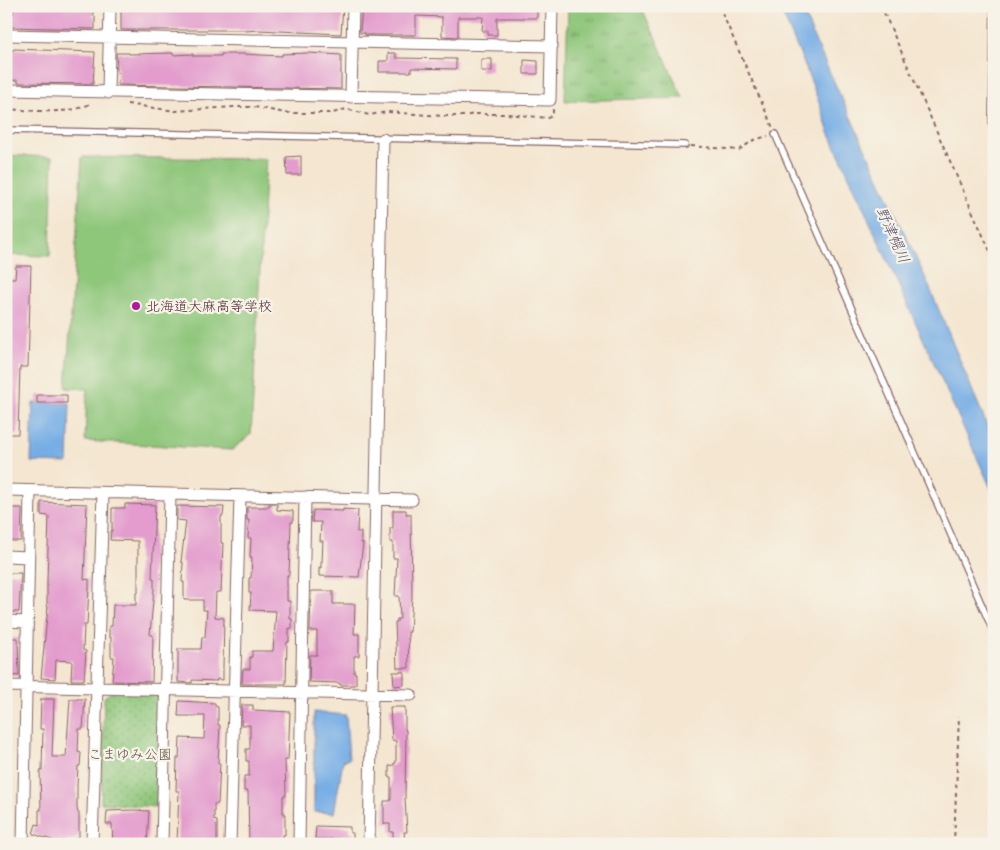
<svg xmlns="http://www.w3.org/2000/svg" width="1000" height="850" viewBox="0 0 1000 850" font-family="'Playpen Sans','Klee One',sans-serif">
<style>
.grass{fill:url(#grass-tufts);stroke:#6c7252}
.park{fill:url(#park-dots);stroke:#6c7252}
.pitch{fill:#8ec67a;stroke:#6c7252}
.water{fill:#76ade5;stroke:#606688}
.building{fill:#e39ccd}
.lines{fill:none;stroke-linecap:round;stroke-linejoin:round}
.lane-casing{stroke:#866565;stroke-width:8}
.street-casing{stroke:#866565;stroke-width:13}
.path{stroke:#866565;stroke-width:2;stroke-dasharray:4 4;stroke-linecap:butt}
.lane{stroke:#fff;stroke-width:5.5}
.street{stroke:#fff;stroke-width:11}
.poi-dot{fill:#b5179e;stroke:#f7f3e8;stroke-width:2}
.labels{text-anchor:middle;stroke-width:4.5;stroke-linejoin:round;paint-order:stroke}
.poi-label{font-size:14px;fill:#4a1f2b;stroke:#f7f3e8;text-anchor:start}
.park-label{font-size:14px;fill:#5e5143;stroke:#f7f3e8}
.water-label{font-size:15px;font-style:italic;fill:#59516c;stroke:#f7f3e8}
</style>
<defs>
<pattern id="grass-tufts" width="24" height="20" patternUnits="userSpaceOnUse" patternTransform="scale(1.25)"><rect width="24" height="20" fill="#8ec67a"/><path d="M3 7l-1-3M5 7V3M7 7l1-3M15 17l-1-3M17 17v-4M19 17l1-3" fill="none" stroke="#76a064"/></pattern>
<pattern id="park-dots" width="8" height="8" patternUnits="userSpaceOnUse" patternTransform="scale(1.25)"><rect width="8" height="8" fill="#8ec67a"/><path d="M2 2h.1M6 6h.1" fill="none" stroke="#76a064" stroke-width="1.8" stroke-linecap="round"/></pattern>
</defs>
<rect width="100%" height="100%" fill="#f7f3e8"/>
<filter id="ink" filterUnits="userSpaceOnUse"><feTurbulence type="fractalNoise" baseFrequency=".02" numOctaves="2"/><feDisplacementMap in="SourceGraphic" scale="10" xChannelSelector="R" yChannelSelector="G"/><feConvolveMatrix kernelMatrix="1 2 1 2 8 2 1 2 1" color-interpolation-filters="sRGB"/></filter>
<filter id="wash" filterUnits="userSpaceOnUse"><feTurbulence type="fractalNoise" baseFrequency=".0096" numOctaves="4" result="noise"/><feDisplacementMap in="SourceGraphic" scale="20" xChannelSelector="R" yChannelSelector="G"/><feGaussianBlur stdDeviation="1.12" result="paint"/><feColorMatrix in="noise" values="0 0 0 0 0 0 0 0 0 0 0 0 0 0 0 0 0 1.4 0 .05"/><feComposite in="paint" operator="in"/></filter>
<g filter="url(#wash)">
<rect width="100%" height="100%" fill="#f4e6d0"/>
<!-- grass -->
<path class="grass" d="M568,6h73l42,92 -118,3z"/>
<!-- park -->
<path class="park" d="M111,692l47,3 1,10 -3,102 -55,-4 3,-106z"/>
<!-- pitch -->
<path class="pitch" d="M6,155l47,2 -3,99 -44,-1z
M82,157l184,2 -15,275 -19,16 -147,-9 2,-52 -21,-1z"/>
<!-- water -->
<path class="water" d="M779,6h22l16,39 109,234 68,163v53l-166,-365c-13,-43 -31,-83 -49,-124z
M33,403h37l-2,60 -37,-1z
M314,712l32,3 3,44 -6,2 -9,52 -20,-1z"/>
<g id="blocks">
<!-- building -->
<path class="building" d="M13,6h80v10h2v13l-88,-2 1,-13h5z
M121,6h222l-2,28 -83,-4 -12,1v-1h-125z
M362,6l175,1v11h-40v17h-9v-4h-6l1,-14h-25v20l-16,-1v-19l-26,-1v19h-51v-2h-5z
M14,49l81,3 -2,32 -75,-1v-3l-12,1v-31h8z
M116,53h13v1l44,-1v2l20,-1v2h28v-2h21l40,2v-2l26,-1 33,2v34l-223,-4z
M388,53h8v5l60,1v10l-45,-1v4h-32v-11h9z
M481,59h11v12h-11z
M524,60l14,1v13h-14z
M301,156v19h-14l-1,-18z
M16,266h15l-3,101h-8l-2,67h-12v-156h9z
M37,395h30v8h-30z
M41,502l46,2 -3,76 5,-1v9l-2,37h-3l-1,25 3,1 -2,29h-13l1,-19 -16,-1 -1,19 -14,-1 7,-72h-1v-25l2,-65 -8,-1z
M125,504l30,1 -3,73h2v11l-4,46h3l-1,47 -40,-1 2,-24h-3v-20h-2v-11h3l1,-21h23v-12h2v-52l-28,-1 1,-9h1v-23h13z
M269,504h8v6l16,1v11h-2l-2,53h-2v26h3v18h2v10l-3,-1v14h-2l-1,42h-44l1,-15h7v-12h2v-6h21l3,-40 -26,-1 1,-17h-2v-15h2l1,-21h-2l1,-19h-3l1,-18h-2v-13h22z
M177,506l47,1 -1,9h-2v27h2l-2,49h-5l-1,25 9,1 -1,49v13l-6,-1v2l-25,-1v3l-14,-1v-33h23l1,-12h3l2,-27h-4v-10h-19v-18h-2l1,-20h-2l5,-41 -9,-1z
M6,508h16l-1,33h-12l1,-21h-4z
M343,509l15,1 -1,22h4v11h2l-4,34 -40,-1v-9l2,1v-6h1l1,-21h-3l1,-19h-9l1,-12 30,1z
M393,510h13v4h5l1,82 -2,36h-2l1,36h-12l-2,-46h2v-3h3l-1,-23h-4l2,-38h-4v-16h-3v-14h3z
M6,573h15l-2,39h-13z
M311,591h22v13h22l-1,30h5v22h-5v17h2v12h-16v-2l-31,-1 1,-27h7v-24h-7z
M6,638h12l1,38 -13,-1z
M393,672h11v13l-10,1z
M41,699h13l-2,58h14l4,-58h15l-2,30h-4l-1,23 3,1 -1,13h-2l-1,20v22l1,5h1v24l-4,1 -1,2 -19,1 -22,-7 3,-10 3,1v-15h2l-1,-39h2l1,-42h-3z
M179,701l36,2v3l3,1v18h2l-2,38h2l-2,41h-4v16l3,1v23h-40l2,-53h-3l1,-33h2l1,-20 24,1 1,-23h-27z
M242,705h11v5l37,2 -2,48h-3l1,36h-3v17h2v22h-2v9h-34l-1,-53h-4v-15h5v-15h-3v-12h4v-24h-9z
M390,707h15v23h1l-1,69 2,33h-3l1,12h-12v-12h-3v-8h-6v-23h6l1,-2v-22h-2v-11l5,-1v-2h2v-22l-4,-1z
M134,810l15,1 -2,33h-34l-1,-20h-6l1,-13z
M316,826l34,1v6h3v9h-15v-3h-23z"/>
</g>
</g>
<g filter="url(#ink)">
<use href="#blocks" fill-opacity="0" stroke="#866565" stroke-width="1"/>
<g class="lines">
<!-- lane casing -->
<g class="lane-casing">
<path id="lane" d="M994,8l-2,118 2,9
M6,130l679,15
M775,134l219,499"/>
</g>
<!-- street casing -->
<g class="street-casing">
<path id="street" d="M6,35l546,11
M6,90l544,10 2,-94
M108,93l2,-87
M351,97l2,-91
M6,490l406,10
M6,556l22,1
M6,621l20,1
M6,686l405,9
M23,844l7,-353
M92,844l11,-351
M162,844l8,-349
M230,844l10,-348
M299,844l6,-347
M369,844l14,-705"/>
</g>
<!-- path -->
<path class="path" d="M719,6l54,122
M881,6l113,254
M127,104l48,7 58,-4h22l30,6h48l13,-4 23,6 19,-3 54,4h21l12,-2h33l40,4 5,-3v-6
M6,109c28,1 61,7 86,-6
M691,146l48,4 15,-10 14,-4
M954,844l5,-128"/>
<!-- lane -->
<use href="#lane" class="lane"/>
<!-- street -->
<use href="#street" class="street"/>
</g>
</g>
<!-- markers -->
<circle class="poi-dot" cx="136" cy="306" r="5"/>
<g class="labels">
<!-- poi labels -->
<g class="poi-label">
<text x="146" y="311">北海道大麻高等学校</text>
</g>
<!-- park labels -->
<g class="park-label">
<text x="130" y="759">こまゆみ公園</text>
</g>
<!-- water labels -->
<g class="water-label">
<text transform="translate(893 235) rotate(66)" y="5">野津幌川</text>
</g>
</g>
<!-- margin -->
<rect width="1000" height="850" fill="none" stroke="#f7f3e8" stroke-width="25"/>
</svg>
